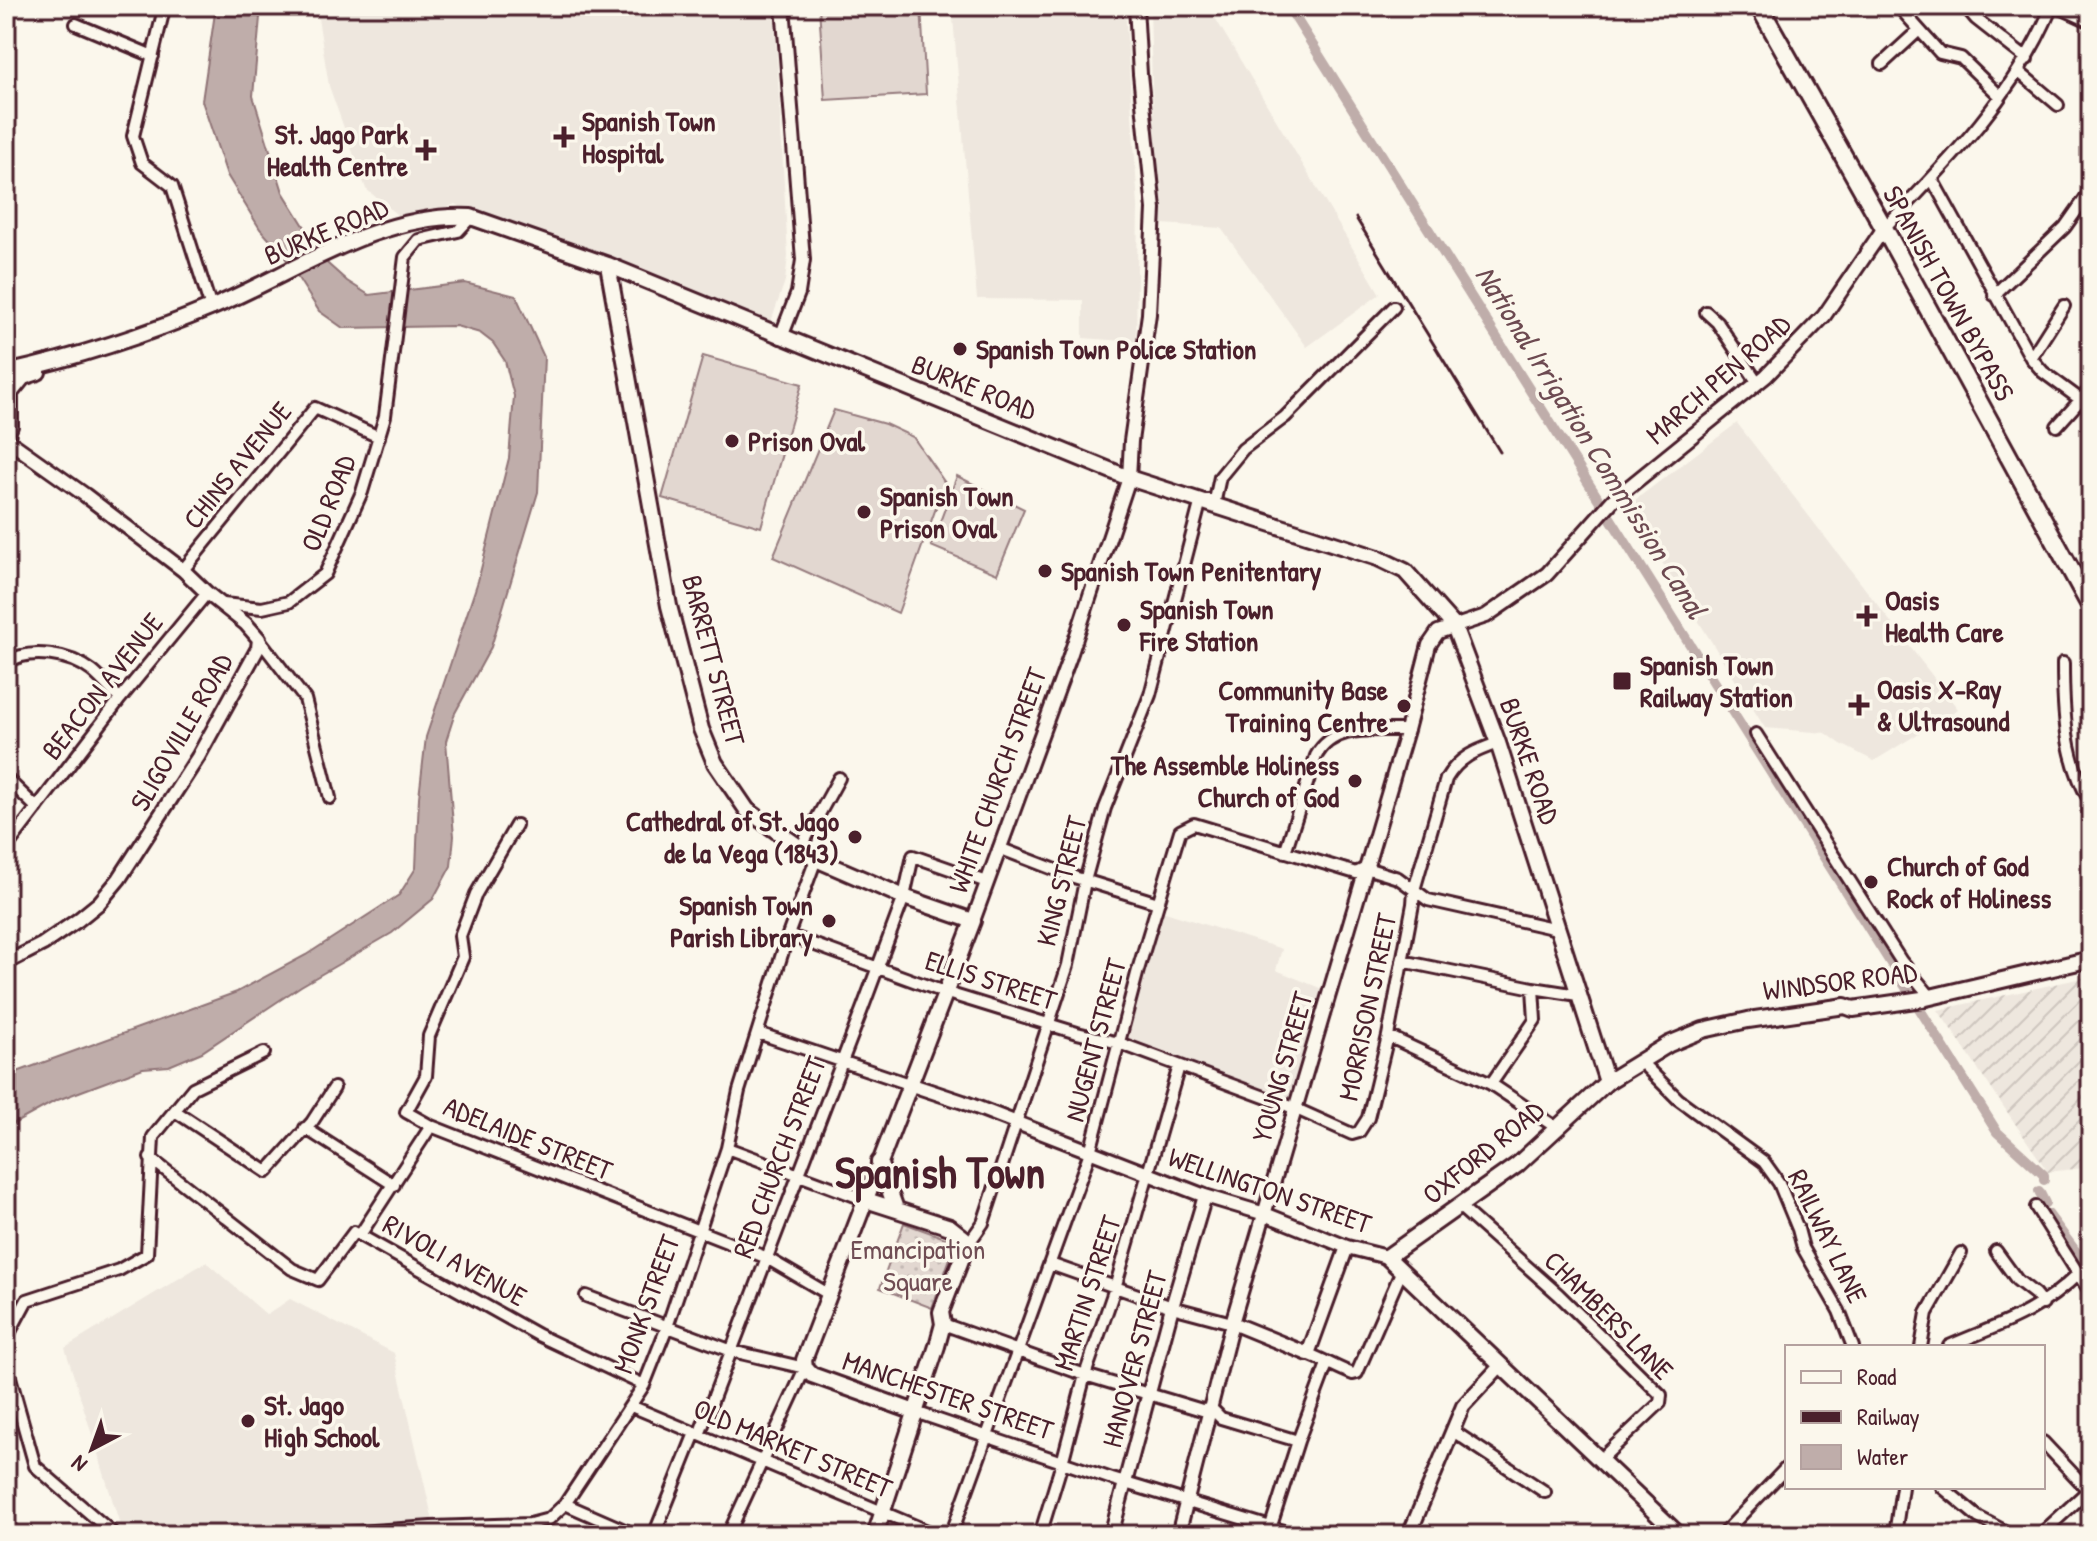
<svg xmlns="http://www.w3.org/2000/svg" width="2097" height="1541" viewBox="0 0 2097 1541" font-family="'Patrick Hand',sans-serif">
<style>
.built{fill:#eee7de}
.industrial{fill:url(#industrial-furrows)}
.grass{fill:#e2d7d0;stroke:#967b7e;stroke-width:2}
.park{fill:url(#park-dots);stroke:#967b7e;stroke-width:2}
.water{fill:#bfadaa;stroke:#907477;stroke-width:2}
.lines{fill:none;stroke-linecap:round;stroke-linejoin:round}
.canal{stroke:#bfadaa;stroke-width:10}
.minor-casing{stroke:#4a1f2b;stroke-width:16}
.tertiary-casing{stroke:#4a1f2b;stroke-width:18}
.secondary-casing{stroke:#4a1f2b;stroke-width:20}
.primary-casing{stroke:#4a1f2b;stroke-width:22}
.minor{stroke:#fbf7ec;stroke-width:10}
.tertiary{stroke:#fbf7ec;stroke-width:12}
.secondary{stroke:#fbf7ec;stroke-width:14}
.primary{stroke:#fbf7ec;stroke-width:16}
.rail{stroke:#4a1f2b;stroke-width:3}
.poi-dot{fill:#4a1f2b;stroke:#fbf7ec;stroke-width:3}
.labels{text-anchor:middle;stroke-width:7;stroke-linejoin:round;paint-order:stroke}
.poi-label{font-size:28px;font-weight:bold;fill:#4a1f2b;stroke:#fbf7ec;text-anchor:start}
.street-label{font-size:28px;fill:#4a1f2b;stroke:#fbf7ec}
.park-label{font-size:28px;fill:#704d54;stroke:#fbf7ec}
.water-label{font-size:30px;font-style:italic;fill:#6d4a51;stroke:#fbf7ec}
.town-label{font-size:44px;font-weight:bold;fill:#4a1f2b;stroke:#fbf7ec}
</style>
<defs>
<pattern id="industrial-furrows" width="10" height="10" patternUnits="userSpaceOnUse" patternTransform="scale(2)"><rect width="10" height="10" fill="#eee7de"/><path d="M-1 1l2-2M0 10L10 0M9 11l2-2" fill="none" stroke="#cec6bf"/></pattern>
<pattern id="park-dots" width="8" height="8" patternUnits="userSpaceOnUse" patternTransform="scale(2)"><rect width="8" height="8" fill="#e2d7d0"/><path d="M2 2h.1M6 6h.1" fill="none" stroke="#c3b8b3" stroke-width="1.8" stroke-linecap="round"/></pattern>
</defs>
<rect width="100%" height="100%" fill="#fbf7ec"/>
<filter id="ink" filterUnits="userSpaceOnUse"><feTurbulence type="fractalNoise" baseFrequency=".0125" numOctaves="2"/><feDisplacementMap in="SourceGraphic" scale="16" xChannelSelector="R" yChannelSelector="G"/><feConvolveMatrix kernelMatrix="1 2 1 2 8 2 1 2 1" color-interpolation-filters="sRGB"/></filter>
<g filter="url(#ink)">
<!-- built -->
<path class="built" d="M316,6h458l14,250 -3,25 -14,41 -316,-118 -48,19 -41,-34 -37,-103z
M952,6h173l13,200 -2,136 -53,-4v-38l-106,-1z
M1150,6h58l172,288 -73,53 -86,-119 -59,-4 -10,-135z
M1737,423l221,286 -84,52 -33,-17 -15,-11 -61,-5 -138,-222z
M1162,911l120,38 -6,21 51,21 -34,113 -167,-64z
M206,1262l61,53 23,-16 104,54 39,168 -57,7 -254,3 -57,-183z"/>
<!-- industrial -->
<path class="industrial" d="M2091,976v191l-43,5 -110,-162z"/>
<!-- grass -->
<path class="grass" d="M819,6h102l5,88 -101,6z
M703,356l99,28 -41,143 -99,-29z
M834,410l51,14 28,13 32,46 -47,130 -125,-56z
M957,476l67,33 -27,65 -66,-28z"/>
<!-- park -->
<path class="park" d="M904,1223l52,19 -24,66 -52,-20z"/>
<!-- water -->
<path class="water" d="M216,6h45l-8,90 30,96 45,72 19,17 22,14 96,-12 51,13 28,61 -6,135 -47,155 -36,66 -9,28 8,95 -3,30 -18,33 -41,34 -91,53 -99,66 -33,14 -26,2 -88,33 -49,27v-52l231,-84 69,-37 93,-60 17,-27 3,-71 7,-60 52,-156 31,-123 5,-62 -9,-35 -12,-18 -13,-10 -24,-7 -113,2 -24,-17 -35,-55 -24,-27 -33,-54 -25,-74z"/>
<g class="lines">
<!-- canal -->
<path class="canal" d="M1288,6l709,1126 47,43v5
M2039,1191l6,12
M2048,1214l43,58"/>
<!-- minor casing -->
<g class="minor-casing">
<path id="minor" d="M1898,6l42,47 21,5 39,38
M1965,6l11,13 51,40
M2056,6l35,16
M164,9l-31,127 9,27 30,23 39,122
M76,24l77,32
M1882,64l36,-33
M2019,72l39,33
M1932,179l99,179 12,14 38,28
M1884,228c65,-66 133,-136 168,-222
M1994,295l71,-68 26,-37
M1706,312l11,10 41,61
M2031,358l33,-52
M2057,426l34,-38
M183,570l132,-162 64,29
M223,604l39,4 27,-6 36,-28 37,-82 23,-76 20,-159 14,-17 39,-9 13,-14
M259,639l46,60 25,99
M6,663c23,-16 64,-9 86,8 10,8 19,19 28,28
M2063,663c0,49 2,97 28,140
M1756,734l145,227 29,35
M6,778l31,30
M516,825l-40,69 -16,42 3,21 -34,79 -3,40 -20,36 25,14 334,131 65,38
M6,848l114,-149 87,-106
M999,848l75,29 84,26
M800,849l39,-71
M1285,852l31,-96c18,-33 58,-25 91,-26
M788,935l156,57 133,41 42,10 175,65 58,26 7,-2 9,-14 20,-82 25,-132 1,-14 32,-111c13,-22 29,-28 52,-36
M1402,961l131,27 45,7
M758,1033l151,51
M1388,1036l103,48 66,44
M1640,1061l38,38 86,63 15,21 19,46 5,19 36,63 14,36
M1491,1084l44,-64 -2,-32
M175,1111l92,61 45,-50 22,-34
M305,1128l89,57
M727,1148l139,52
M150,1158l142,111 26,11 36,-48 184,103 106,50
M1460,1207l98,87 103,101 -1,8 -59,56
M2036,1207l55,87
M360,1235l71,-109
M966,1247l17,-24 85,-258 17,-84 20,-73 45,-113 51,-195h14l5,-23 23,-28 42,-32 109,-110
M1996,1251l21,29 18,14 8,10
M1050,1264l122,43 60,16
M586,1296l146,55 73,17 -77,167
M943,1324l142,51 117,35 10,-1 9,9 77,23
M6,1339l21,-39 92,-30 28,-16 6,-117 40,-49 71,-35
M1949,1346c51,-22 87,-31 129,-72
M1921,1347l6,-34 34,-60
M1308,1354c16,6 29,14 45,20l4,-1 45,-103
M6,1363l29,103 80,69
M631,1406l306,129
M915,1412l197,67 185,56
M1453,1431l92,61
M699,1435l164,-428 41,-110 9,-41 74,26
M2043,1442l46,49
M1942,1487l36,30 34,18
M565,1504l71,31
M1269,1532l29,-91 29,-77
M314,1535l117,-8 99,-3 19,-5 16,-15 79,-119 23,-58 60,-179 12,-57 49,-156 28,-76
M654,1535l41,-102
M951,1535l139,-383 48,-182 42,-139 14,-7 162,49 10,-5 32,10 30,22 129,29
M1040,1535l22,-72 23,-88 30,-87 64,-222
M1722,1535l65,-68
M1895,1535l7,-48
M2040,1535l51,-47"/>
</g>
<!-- tertiary casing -->
<g class="tertiary-casing">
<path id="tertiary" d="M781,337l17,-44 5,-33 -20,-254
M6,439l79,56 98,75 24,23 39,31 13,15 -1,9 -60,109 -79,122 -20,24 -21,17 -35,24 -37,19
M973,921l96,-262 60,-181 2,-37 18,-127 5,-105 -14,-135 -4,-68
M909,1084l54,18 242,94 60,18 82,33 40,10
M1232,1323l76,31 39,-107
M1111,1535l61,-228 33,-111
M1178,1535l54,-212 175,-593 22,-85 9,-13 48,-16 61,-42 66,-74 153,-124 58,-60 60,-88
M1409,1535l54,-129 38,-41"/>
</g>
<!-- secondary casing -->
<g class="secondary-casing">
<path id="secondary" d="M608,265l61,341 32,123 14,34 32,47 69,49 88,38 69,24 -169,439 1,8 7,7 103,37
M6,373c73,-16 140,-38 209,-67 80,-34 165,-94 256,-89l137,48 521,213 249,80 27,13 49,55 44,117 109,339
M6,434l4,-8v-33l13,-16 15,-5
M879,1162l17,47
M866,1200l84,27 14,11 2,9 -25,65 2,12 -6,22 -62,189
M1679,1535l-292,-278 130,-92 90,-83 62,-38 34,-14 45,-10 97,-14 8,3 69,-10 169,-40"/>
</g>
<!-- primary casing -->
<g class="primary-casing">
<path id="primary" d="M1759,6l125,222 207,379"/>
</g>
<!-- minor -->
<use href="#minor" class="minor"/>
<!-- tertiary -->
<use href="#tertiary" class="tertiary"/>
<!-- secondary -->
<use href="#secondary" class="secondary"/>
<!-- primary -->
<use href="#primary" class="primary"/>
<!-- rail -->
<path class="rail" d="M1356,218l144,234"/>
</g>
</g>
<!-- markers -->
<g class="poi-dot">
<path d="M560 125h8v8h8v8h-8v8h-8v-8h-8v-8h8z"/>
<path d="M422 138h8v8h8v8h-8v8h-8v-8h-8v-8h8z"/>
<circle cx="960" cy="349" r="8"/>
<circle cx="732" cy="441" r="8"/>
<circle cx="864" cy="512" r="8"/>
<circle cx="1045" cy="571" r="8"/>
<path d="M1863 604h8v8h8v8h-8v8h-8v-8h-8v-8h8z"/>
<circle cx="1124" cy="625" r="8"/>
<rect x="1612" y="671" width="20" height="20" rx="4"/>
<path d="M1855 693h8v8h8v8h-8v8h-8v-8h-8v-8h8z"/>
<circle cx="1404" cy="706" r="8"/>
<circle cx="1355" cy="781" r="8"/>
<circle cx="855" cy="837" r="8"/>
<circle cx="1871" cy="882" r="8"/>
<circle cx="829" cy="921" r="8"/>
<circle cx="248" cy="1421" r="8"/>
</g>
<g class="labels">
<!-- poi labels -->
<g class="poi-label">
<text x="582" y="131">Spanish Town<tspan x="582" dy="32">Hospital</tspan></text>
<text x="408" y="144" text-anchor="end">St. Jago Park<tspan x="408" dy="32">Health Centre</tspan></text>
<text x="976" y="359">Spanish Town Police Station</text>
<text x="748" y="451">Prison Oval</text>
<text x="880" y="506">Spanish Town<tspan x="880" dy="32">Prison Oval</tspan></text>
<text x="1061" y="581">Spanish Town Penitentary</text>
<text x="1885" y="610">Oasis<tspan x="1885" dy="32">Health Care</tspan></text>
<text x="1140" y="619">Spanish Town<tspan x="1140" dy="32">Fire Station</tspan></text>
<text x="1640" y="675">Spanish Town<tspan x="1640" dy="32">Railway Station</tspan></text>
<text x="1877" y="699">Oasis X-Ray<tspan x="1877" dy="32">&amp; Ultrasound</tspan></text>
<text x="1388" y="700" text-anchor="end">Community Base<tspan x="1388" dy="32">Training Centre</tspan></text>
<text x="1339" y="775" text-anchor="end">The Assemble Holiness<tspan x="1339" dy="32">Church of God</tspan></text>
<text x="839" y="831" text-anchor="end">Cathedral of St. Jago<tspan x="839" dy="32">de la Vega (1843)</tspan></text>
<text x="1887" y="876">Church of God<tspan x="1887" dy="32">Rock of Holiness</tspan></text>
<text x="813" y="915" text-anchor="end">Spanish Town<tspan x="813" dy="32">Parish Library</tspan></text>
<text x="264" y="1415">St. Jago<tspan x="264" dy="32">High School</tspan></text>
</g>
<!-- street labels -->
<g class="street-label">
<text transform="translate(326 231) rotate(-23)" y="10">BURKE ROAD</text>
<text transform="translate(1949 293) rotate(61)" y="10">SPANISH TOWN BYPASS</text>
<text transform="translate(1718 379) rotate(-41)" y="10">MARCH PEN ROAD</text>
<text transform="translate(974 387) rotate(22)" y="10">BURKE ROAD</text>
<text transform="translate(237 465) rotate(-51)" y="10">CHINS AVENUE</text>
<text transform="translate(328 503) rotate(-68)" y="10">OLD ROAD</text>
<text transform="translate(714 660) rotate(75)" y="10">BARRETT STREET</text>
<text transform="translate(102 686) rotate(-52)" y="10">BEACON AVENUE</text>
<text transform="translate(181 732) rotate(-60)" y="10">SLIGOVILLE ROAD</text>
<text transform="translate(1530 761) rotate(71)" y="10">BURKE ROAD</text>
<text transform="translate(997 780) rotate(-70)" y="10">WHITE CHURCH STREET</text>
<text transform="translate(1061 881) rotate(-76)" y="10">KING STREET</text>
<text transform="translate(991 980) rotate(18)" y="10">ELLIS STREET</text>
<text transform="translate(1840 981) rotate(-7)" y="10">WINDSOR ROAD</text>
<text transform="translate(1367 1007) rotate(-78)" y="10">MORRISON STREET</text>
<text transform="translate(1095 1040) rotate(-75)" y="10">NUGENT STREET</text>
<text transform="translate(1282 1067) rotate(-74)" y="10">YOUNG STREET</text>
<text transform="translate(528 1138) rotate(22)" y="10">ADELAIDE STREET</text>
<text transform="translate(1483 1152) rotate(-39)" y="10">OXFORD ROAD</text>
<text transform="translate(779 1157) rotate(-69)" y="10">RED CHURCH STREET</text>
<text transform="translate(1270 1190) rotate(19)" y="10">WELLINGTON STREET</text>
<text transform="translate(1828 1236) rotate(64)" y="10">RAILWAY LANE</text>
<text transform="translate(455 1260) rotate(29)" y="10">RIVOLI AVENUE</text>
<text transform="translate(1087 1293) rotate(-72)" y="10">MARTIN STREET</text>
<text transform="translate(646 1304) rotate(-70)" y="10">MONK STREET</text>
<text transform="translate(1609 1315) rotate(45)" y="10">CHAMBERS LANE</text>
<text transform="translate(1134 1359) rotate(-75)" y="10">HANOVER STREET</text>
<text transform="translate(948 1395) rotate(19)" y="10">MANCHESTER STREET</text>
<text transform="translate(793 1448) rotate(23)" y="10">OLD MARKET STREET</text>
</g>
<!-- park labels -->
<g class="park-label">
<text x="918" y="1259">Emancipation<tspan x="918" dy="32">Square</tspan></text>
</g>
<!-- water labels -->
<g class="water-label">
<text transform="translate(1591 442) rotate(58)" y="10">National Irrigation Commission Canal</text>
</g>
<!-- town labels -->
<g class="town-label">
<text x="940" y="1188">Spanish Town</text>
</g>
</g>
<!-- margin -->
<rect width="2097" height="1541" fill="none" stroke="#fbf7ec" stroke-width="32"/>
<rect x="16" y="16" width="2065" height="1509" fill="none" stroke="#4a1f2b" stroke-width="3" filter="url(#ink)"/>
<!-- legend -->
<rect x="1785" y="1345" width="260" height="144" fill="#fbf7ec" stroke="#b4a19f" stroke-width="2"/>
<rect x="1801" y="1371" width="40" height="12" fill="#fbf7ec" stroke="#b4a19f" stroke-width="2"/>
<text x="1857" y="1385" font-size="24" fill="#4a1f2b">Road</text>
<rect x="1801" y="1411" width="40" height="12" fill="#4a1f2b" stroke="#b4a19f" stroke-width="2"/>
<text x="1857" y="1425" font-size="24" fill="#4a1f2b">Railway</text>
<rect x="1801" y="1445" width="40" height="24" fill="#bfadaa" stroke="#b4a19f" stroke-width="2"/>
<text x="1857" y="1465" font-size="24" fill="#4a1f2b">Water</text>
<!-- north arrow -->
<g transform="translate(92 1449) rotate(221)" stroke="#fbf7ec" stroke-width="6" paint-order="stroke">
<path d="M0-6L14 30L0 20L-14 30Z" fill="#4a1f2b"/>
<text y="-12" font-size="22" font-weight="bold" text-anchor="middle" fill="#4a1f2b">N</text>
</g>
</svg>
